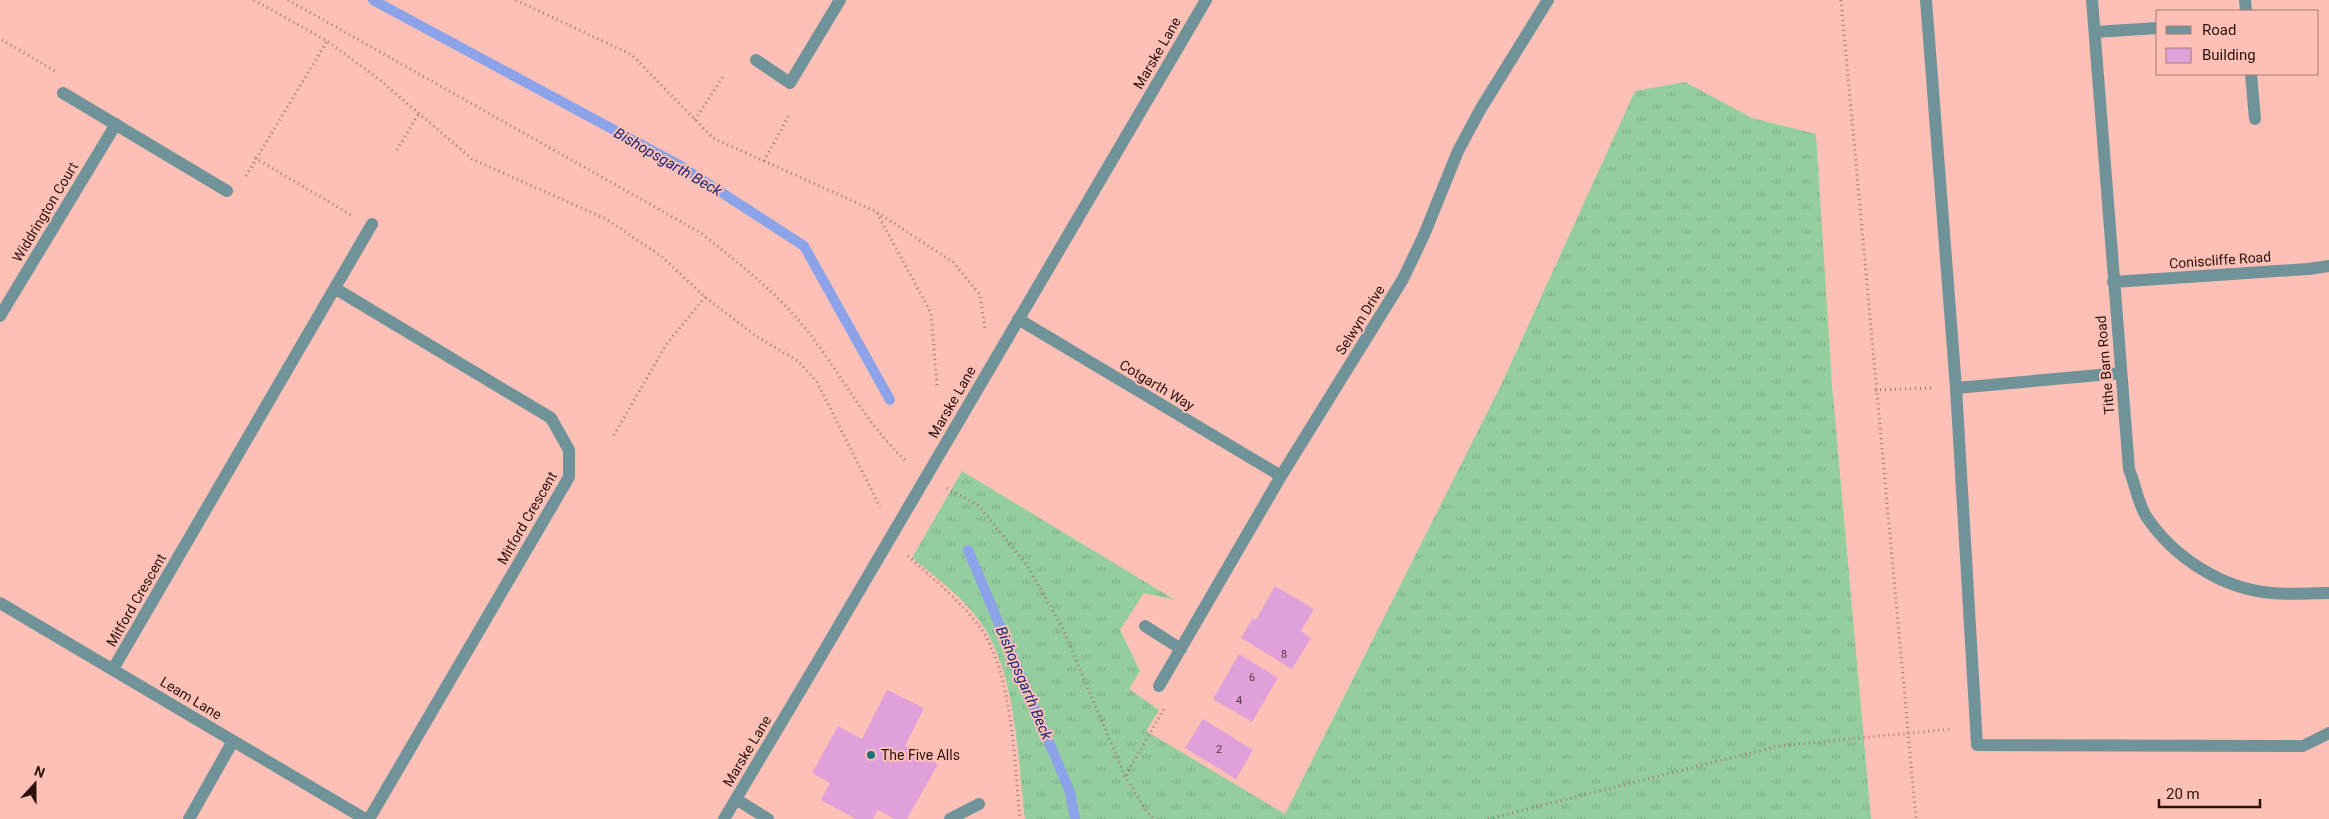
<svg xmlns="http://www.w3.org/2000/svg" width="2329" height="819" viewBox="0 0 2329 819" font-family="Roboto,sans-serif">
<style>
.grass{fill:url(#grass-tufts)}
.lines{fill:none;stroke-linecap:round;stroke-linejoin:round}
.stream{stroke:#8ca3e9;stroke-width:10}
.building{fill:#e0a0da}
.path{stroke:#a4776f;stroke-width:3;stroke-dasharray:1 4;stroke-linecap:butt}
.minor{stroke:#709399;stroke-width:12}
.poi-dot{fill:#236c78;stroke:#fcc0b6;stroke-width:2}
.labels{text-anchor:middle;stroke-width:4;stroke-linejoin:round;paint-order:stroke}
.number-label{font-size:11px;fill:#583540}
.street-label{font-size:14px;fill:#2b110d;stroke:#fcc0b6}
.poi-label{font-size:14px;fill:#2b110d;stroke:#fcc0b6;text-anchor:start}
.water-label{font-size:15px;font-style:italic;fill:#1b2878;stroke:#fcc0b6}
</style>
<defs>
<pattern id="grass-tufts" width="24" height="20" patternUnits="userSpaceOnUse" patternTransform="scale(1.25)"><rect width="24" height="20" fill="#94cd9e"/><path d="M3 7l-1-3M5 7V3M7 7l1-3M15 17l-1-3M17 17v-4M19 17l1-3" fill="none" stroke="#80af87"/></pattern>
</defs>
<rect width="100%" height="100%" fill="#fcc0b6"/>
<!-- grass -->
<path class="grass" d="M1685,82l67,36 64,16 16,251 39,434h-846c-8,-63 -8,-147 -46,-199 -19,-25 -43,-43 -67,-62l50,-87 213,129 -31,-7 -24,37 20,41 -11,18 30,21 -13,21 139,83 216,-429 134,-294z"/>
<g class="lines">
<!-- stream -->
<path class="stream" d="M373,0l306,165 125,81 86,154
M968,550l102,242 5,27"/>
</g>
<!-- building -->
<path class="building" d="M1275,586l39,23 -13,22 10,7 -19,31 -51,-31 12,-20 3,2z
M1239,654l39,24 -26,44 -39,-23z
M887,690l37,18 -19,38 33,18 -31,55h-13l-16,-9 -5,9h-17l-35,-19 9,-17 -18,-10 26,-47 24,13z
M1203,719l50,31 -17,29 -51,-31z"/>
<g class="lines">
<!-- path -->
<path class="path" d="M254,0l73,41 54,40 91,78 134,60 55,37 44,41 51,39 42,25 19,21 63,125
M288,0l413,233c32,26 64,50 92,81 42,46 67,105 114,148
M516,0l116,55 81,83 162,73 78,51 27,33 5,33
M1841,0l75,819
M2,40l53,31
M695,120l29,-45
M397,150l22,-37
M255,158l96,57
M764,161l25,-46
M246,176l81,-135
M877,213l54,100 6,73
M1875,390l57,-2
M614,435l52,-90 39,-48
M947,488l32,18 47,58 36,63 63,149 22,36 7,7
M908,556c24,22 67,57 81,86 25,54 25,119 31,177
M1126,775l38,-66
M1488,819l290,-73 174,-17"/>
<!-- minor -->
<path class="minor" d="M1926,0l30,388 21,357 326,1 26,-13
M2092,0l37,469c6,15 9,34 17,47 27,41 76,73 126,77 19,2 38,0 57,0
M2245,0l1,11
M2095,32l63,-4
M756,60l34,23 50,-83
M2251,74l4,45
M63,93l164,98
M2113,282l195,-13 21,-3
M336,289l215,129 18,32v27l-200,342
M0,316l116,-192
M1018,319l263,157
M1956,388l165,-15
M0,603l365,216
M1145,626l36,23
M113,669l259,-445
M1159,686l122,-210 122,-197 21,-44 34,-84 22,-41 68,-110
M736,799l32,20
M189,819l44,-78
M724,819l97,-163 385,-656
M950,819l29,-15"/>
</g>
<!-- markers -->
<circle class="poi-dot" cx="871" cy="755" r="5"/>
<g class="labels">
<!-- number labels -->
<g class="number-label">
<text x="1284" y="658">8</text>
<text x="1252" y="681">6</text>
<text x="1239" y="704">4</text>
<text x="1219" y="753">2</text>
</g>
<!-- street labels -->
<g class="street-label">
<text transform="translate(1157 53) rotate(-60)" y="5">Marske Lane</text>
<text transform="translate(45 212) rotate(-59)" y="5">Widdrington Court</text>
<text transform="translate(2220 260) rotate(-4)" y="5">Coniscliffe Road</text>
<text transform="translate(1360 320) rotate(-58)" y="5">Selwyn Drive</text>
<text transform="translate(2105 365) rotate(-95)" y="5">Tithe Barn Road</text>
<text transform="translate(1157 385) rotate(31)" y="5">Cotgarth Way</text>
<text transform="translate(952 402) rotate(-60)" y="5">Marske Lane</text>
<text transform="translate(527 518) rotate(-60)" y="5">Mitford Crescent</text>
<text transform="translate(136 600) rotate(-60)" y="5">Mitford Crescent</text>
<text transform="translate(191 698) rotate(31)" y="5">Leam Lane</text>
<text transform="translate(747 751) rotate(-59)" y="5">Marske Lane</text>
</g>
<!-- poi labels -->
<g class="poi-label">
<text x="881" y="760">The Five Alls</text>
</g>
<!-- water labels -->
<g class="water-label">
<text transform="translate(668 162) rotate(30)" y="5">Bishopsgarth Beck</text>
<text transform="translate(1024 683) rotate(67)" y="5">Bishopsgarth Beck</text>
</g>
</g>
<!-- legend -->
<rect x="2156" y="10" width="162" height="65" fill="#fcc0b6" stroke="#a87a72"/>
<rect x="2166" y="26" width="25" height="8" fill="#709399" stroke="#a87a72"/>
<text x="2202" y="35" font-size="15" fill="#2b110d">Road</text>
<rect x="2166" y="48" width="25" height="15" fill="#e0a0da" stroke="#a87a72"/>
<text x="2202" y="60" font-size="15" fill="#2b110d">Building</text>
<!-- north arrow -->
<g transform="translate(35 784) rotate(21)" stroke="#fcc0b6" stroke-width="4" paint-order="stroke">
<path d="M0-4L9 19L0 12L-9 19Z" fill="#2b110d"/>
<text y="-8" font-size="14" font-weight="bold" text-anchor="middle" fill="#2b110d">N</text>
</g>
<!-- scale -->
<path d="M2159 799v8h101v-8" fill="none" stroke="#2b110d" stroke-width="2.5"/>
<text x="2166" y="799" font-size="15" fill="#2b110d" stroke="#fcc0b6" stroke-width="4" paint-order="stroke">20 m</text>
</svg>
